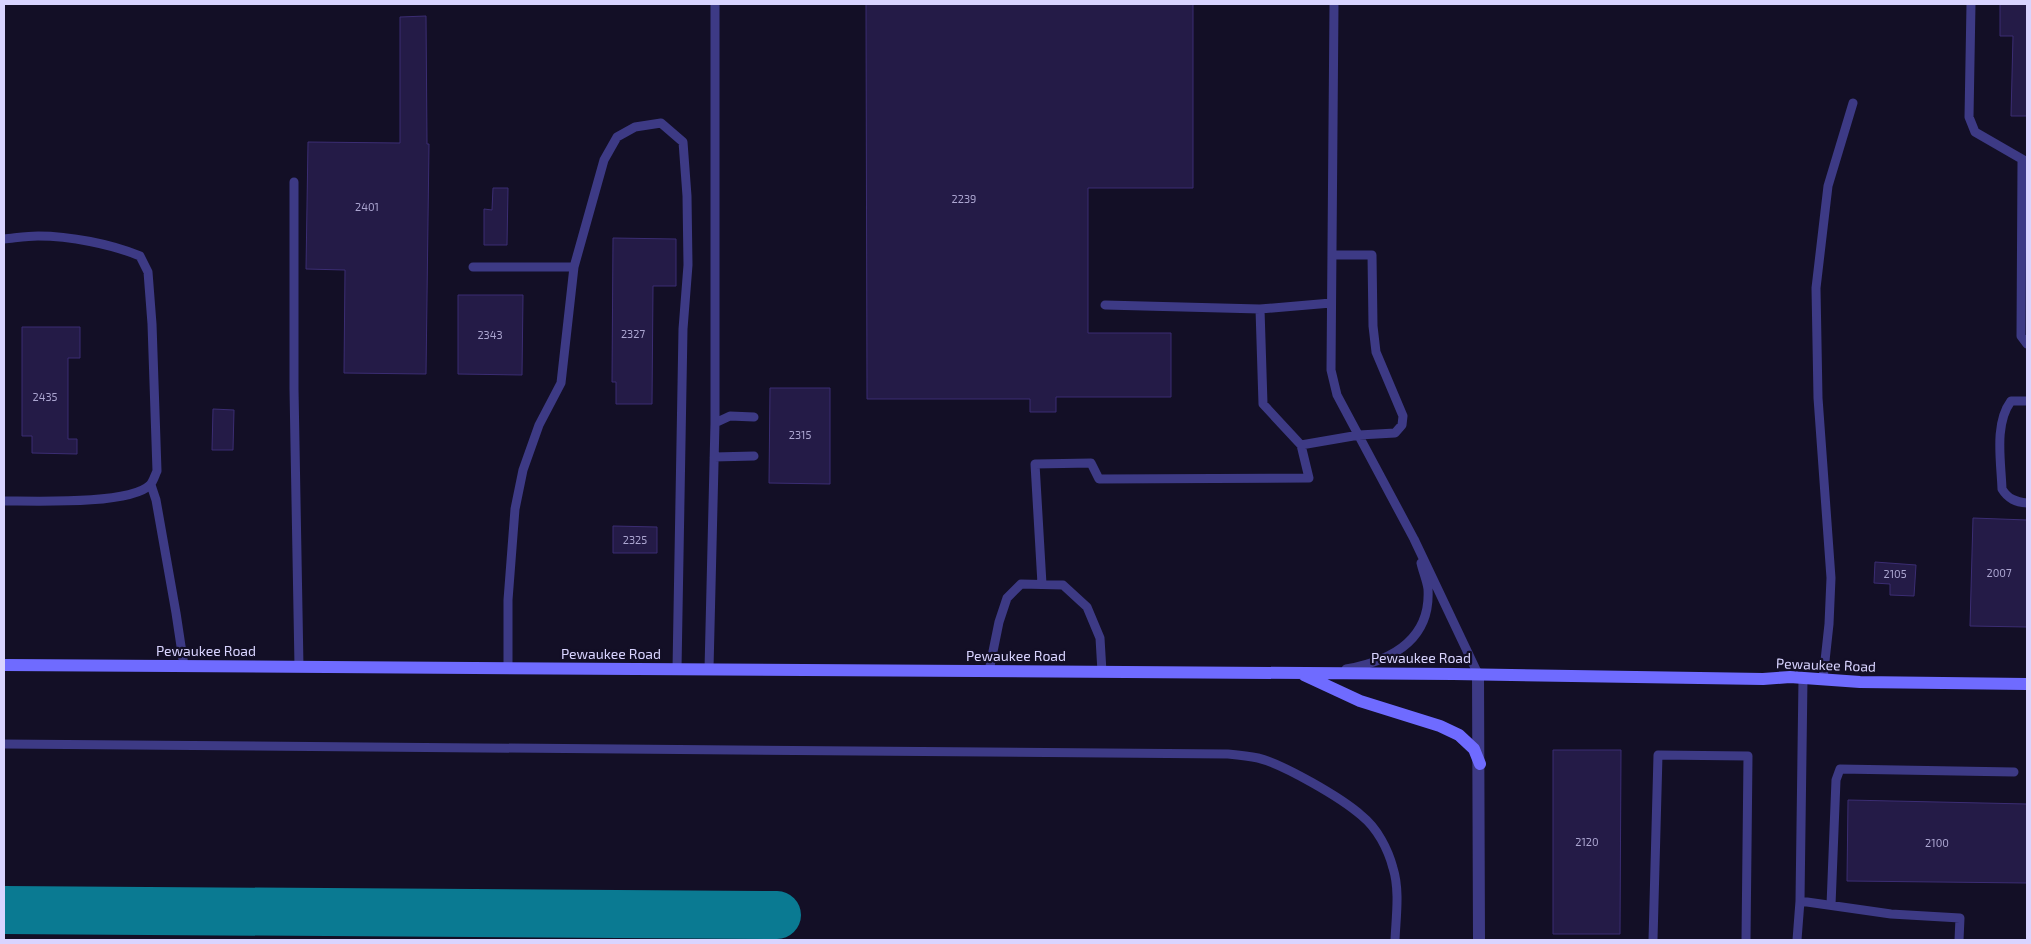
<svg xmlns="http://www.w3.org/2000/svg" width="2031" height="944" viewBox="0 0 2031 944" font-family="'Exo 2',sans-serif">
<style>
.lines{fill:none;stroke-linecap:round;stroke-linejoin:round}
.taxiway{stroke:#0a7a92;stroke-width:48}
.building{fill:#241b47;stroke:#3b2d73}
.service{stroke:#3d3a85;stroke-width:9}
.tertiary{stroke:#3d3a85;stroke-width:12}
.secondary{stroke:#6f6bff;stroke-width:12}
.labels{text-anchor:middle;stroke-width:4.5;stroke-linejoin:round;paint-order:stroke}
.number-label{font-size:11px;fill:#aca6d1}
.street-label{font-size:14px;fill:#d9d4ff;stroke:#130f26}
</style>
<rect width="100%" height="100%" fill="#130f26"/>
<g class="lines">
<!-- taxiway -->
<path class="taxiway" d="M4,910l773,5"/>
</g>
<!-- building -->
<path class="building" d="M866,4h327v184h-105v145h83v64h-115v15h-26v-13h-163z
M2000,4h27v112h-16l2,-80h-13z
M426,16l1,128h2l-3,230 -82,-1 1,-103 -39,-1 2,-127 92,1v-126z
M493,188h15l-1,57h-23v-36l8,1z
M613,238l63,1v47h-23l-1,118h-36v-22h-4z
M458,295h65l-1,80 -64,-1z
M22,327h58v31h-12v81h9v15l-45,-1v-17h-10z
M770,388h60v96l-61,-1z
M213,409l21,1 -1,40h-21z
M1973,518l54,2v107l-57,-1z
M613,526l44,1v26h-44z
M1875,562l41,3 -2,31 -24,-1v-11l-16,-1z
M1553,750h68l-1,184h-67z
M1848,800l179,4v79l-180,-2z"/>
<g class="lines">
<!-- service -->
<path class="service" d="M715,4v419
M1334,4l-3,366 6,25 77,144 64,135
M1971,4l-2,113 6,15 52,30
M2022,160l-1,176 6,8
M294,182v207l5,278
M4,239c11,-1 23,-3 34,-3 32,0 73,8 102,20l8,16 4,52 5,147c-2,4 -4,11 -7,14 -20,20 -117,16 -146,16
M473,267h101
M1105,305l155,4
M2027,401h-16c-17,23 -10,60 -9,88 6,10 14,13 25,14
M1301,445l-38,-41 -3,-95 71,-6
M714,457l40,-1
M151,485l5,15 20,113 8,53
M1042,584l-7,-120 56,-1 8,16 210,-1 -8,-33 58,-10 36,-2 7,-8 1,-9 -27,-64 -3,-26 -1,-71h-40
M508,668v-68l7,-91 8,-39 16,-45 22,-42 13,-116 30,-107 13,-23 18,-10 26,-4 22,19 4,54 1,69 -5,64 -6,340
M709,669l6,-246 15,-7 24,1
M1346,669c44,-8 85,-28 82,-80 -1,-8 -5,-17 -7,-26
M989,671l10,-49 8,-24 14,-14 42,1 24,22 13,31 2,34
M1803,678l-3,223 91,13 69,4 -1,22
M1823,679l6,-55 2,-46 -13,-180 -2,-110 12,-102 25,-83
M4,744l1224,10c10,1 20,2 30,4 25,6 84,40 104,58 15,12 26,33 31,52 7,22 3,49 2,72
M1831,905l5,-125 4,-11 174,3
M1653,940l5,-185 90,1 -2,184
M1797,940l3,-39"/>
<!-- tertiary -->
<path class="tertiary" d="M1478,674l1,266"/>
<!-- secondary -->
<path class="secondary" d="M4,665l1449,9 310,5 27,-2 70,5 167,2
M1304,675l56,26 80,25 19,9 15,14 6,15"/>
</g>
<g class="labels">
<!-- number labels -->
<g class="number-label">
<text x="964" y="203">2239</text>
<text x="367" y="211">2401</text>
<text x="633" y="338">2327</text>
<text x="490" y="339">2343</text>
<text x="45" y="401">2435</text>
<text x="800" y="439">2315</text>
<text x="635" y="544">2325</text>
<text x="1999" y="577">2007</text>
<text x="1895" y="578">2105</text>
<text x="1587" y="846">2120</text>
<text x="1937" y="847">2100</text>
</g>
<!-- street labels -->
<g class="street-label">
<text x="206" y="656">Pewaukee Road</text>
<text x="611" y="659">Pewaukee Road</text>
<text x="1016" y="661">Pewaukee Road</text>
<text x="1421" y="663">Pewaukee Road</text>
<text transform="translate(1826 665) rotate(2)" y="5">Pewaukee Road</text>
</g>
</g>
<!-- border -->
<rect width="2031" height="944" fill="none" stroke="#d9d4ff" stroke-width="10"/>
</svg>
